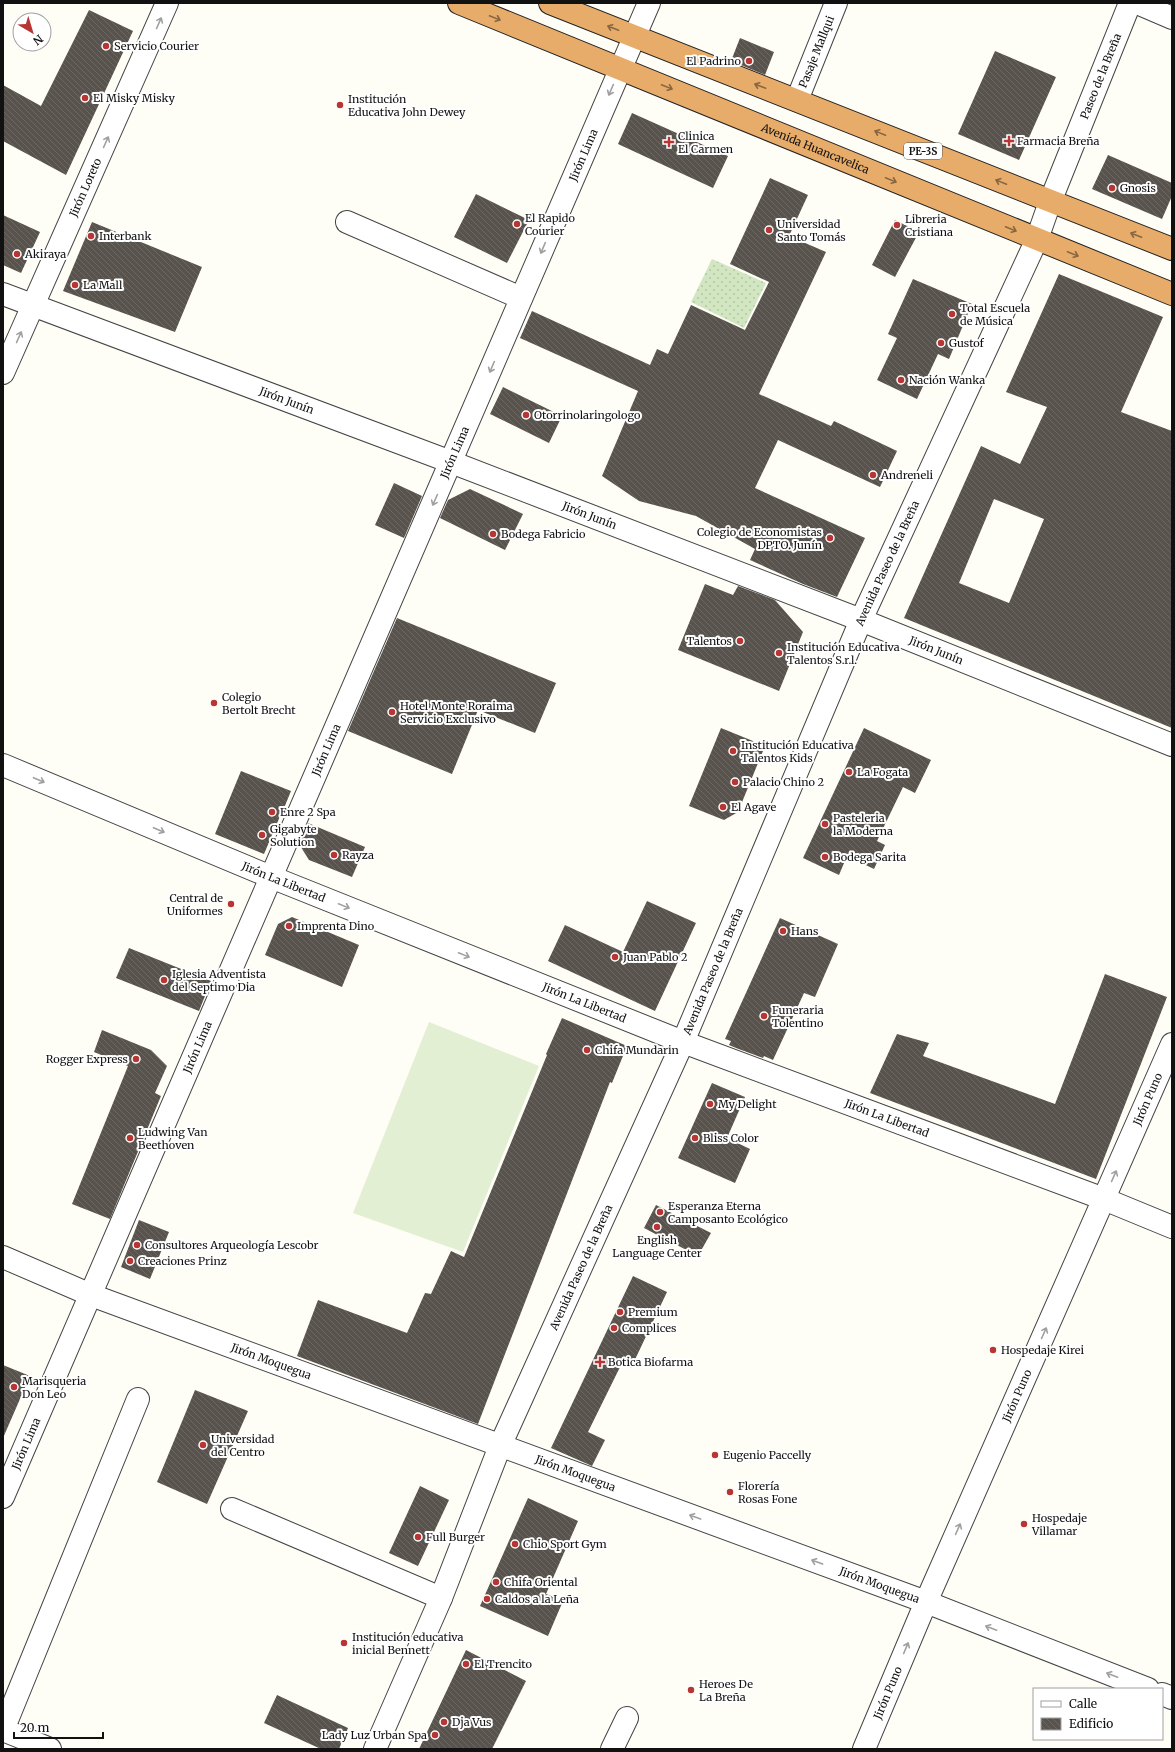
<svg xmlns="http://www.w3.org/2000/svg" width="1175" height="1752" viewBox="0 0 1175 1752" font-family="Merriweather,serif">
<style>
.grass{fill:url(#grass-dots)}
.pitch{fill:#e3efd2}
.building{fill:url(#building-back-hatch);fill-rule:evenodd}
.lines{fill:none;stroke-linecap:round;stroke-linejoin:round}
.minor-casing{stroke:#444;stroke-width:24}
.highway-casing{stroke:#222;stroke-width:24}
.minor{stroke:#fff;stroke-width:22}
.highway{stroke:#e8ac6a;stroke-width:22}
.oneway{stroke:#876642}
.oneway2{stroke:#a0a0a0}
.poi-dot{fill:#b73633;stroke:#fff;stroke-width:1.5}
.labels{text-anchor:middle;stroke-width:4;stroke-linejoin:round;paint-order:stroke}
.shield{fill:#fff;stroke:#585858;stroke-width:1}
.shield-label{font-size:10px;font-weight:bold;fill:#111}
.poi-label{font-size:11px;fill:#111;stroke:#fff;text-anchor:start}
.street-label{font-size:11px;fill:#111;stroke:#fff}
</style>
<defs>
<pattern id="grass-dots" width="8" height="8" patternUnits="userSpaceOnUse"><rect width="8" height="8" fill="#d2e7c1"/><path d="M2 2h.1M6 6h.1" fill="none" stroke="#b3c5a5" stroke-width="1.8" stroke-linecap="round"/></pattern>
<pattern id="building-back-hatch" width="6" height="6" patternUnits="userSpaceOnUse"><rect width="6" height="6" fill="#59534e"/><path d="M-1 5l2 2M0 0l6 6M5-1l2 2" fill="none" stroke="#6c6763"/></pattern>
</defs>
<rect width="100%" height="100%" fill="#fefdf6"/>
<!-- grass -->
<path class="grass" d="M712,259l54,24 -22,45 -53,-26z"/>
<!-- pitch -->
<path class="pitch" d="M429,1022l110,44 -76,186 -110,-39z"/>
<!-- building -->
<path class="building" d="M89,10l44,21 -67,144 -63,-34v-56l38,21z
M740,38l34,14 -9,23 -34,-14z
M995,51l61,26 -37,83 -61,-26z
M632,113l96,43 -15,32 -95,-44z
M1108,155l64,28v13l-10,23 -70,-30z
M770,178l38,17 -19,41 37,16 -67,142 72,32 3,-5 63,30 -17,36 -102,-47 -23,48 110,50 -28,59 -34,-13 -53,-24 5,-11 -59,-33 -57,-15 -37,-25 36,-85 -118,-53 12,-27 118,54 7,-16 11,5 23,-49 54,25 24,-48 -39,-18z
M476,194l53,26 -22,43 -53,-26z
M3,215l37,17 -19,41 -18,-8z
M895,220l24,12 -24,45 -23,-12z
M92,222l110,45 -27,65 -112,-41z
M1059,274l104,43 -42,95 51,19v297l-268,-110 77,-172 39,18 27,-57 -41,-15zM994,499l50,20 -35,84 -50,-20z
M913,279l59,25 -23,55 -11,-5 -21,45 -40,-19 20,-42 -9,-4z
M503,387l59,29 -13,27 -59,-29z
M394,483l28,13 -18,42 -29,-13z
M470,489l53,25 -18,36 -65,-32 8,-18z
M705,584l28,11 5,-9 37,14 28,32 -24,59 -101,-41z
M397,618l159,65 -21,50 -57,-23 -26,64 -104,-43z
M721,728l44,18 -27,66 -14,8 -35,-14z
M864,728l67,32 -16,33 -12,-6 -26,54 8,4 -11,24 -27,-13 -8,19 -36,-17z
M241,771l50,20 -9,22 3,1 -2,3 -2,-3 -17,40 -49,-20z
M308,823l57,24 -13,30 -43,-17 -10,-16z
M647,901l49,22 -41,88 -107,-50 17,-36 58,27z
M292,917l67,28 -17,42 -77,-32 13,-31z
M780,918l58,26 -23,53 -11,-4 -31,67 -9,-4 -1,2 -27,-10 -7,-3 2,-4 -6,-2z
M129,948l82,33 -12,30 -83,-33z
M1105,974l62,23 -71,182 -226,-86 27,-59 32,9 -6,13 132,48z
M562,1018l65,28 -15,37 -2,-1 -132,342 -181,-68 21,-56 89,33 18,-40 6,1 20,-43 13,6 83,-202 -1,-1z
M102,1030l49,20 16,16 -12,27 6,3 -51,123 -38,-15 56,-138 -34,-14z
M712,1083l33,14 -18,41 23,11 -15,34 -57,-25z
M656,1205l55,28 -13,23 -54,-28z
M139,1220l30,12 -19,47 -29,-12z
M633,1276l34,16 -36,76 -9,-5 -34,69 17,8 -13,26 -41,-18z
M3,1365l27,11 -27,62z
M195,1390l53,21 -41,93 -50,-22z
M420,1486l29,14 -31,66 -29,-13z
M528,1498l50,23 -32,73 17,7 -15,35 -68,-30z
M466,1650l60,31 -34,68h-73z
M277,1695l71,33 -9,21h-18l-57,-26z"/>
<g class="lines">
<!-- minor casing -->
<g class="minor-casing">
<g id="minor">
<path d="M1137,3l35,15"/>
<path id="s1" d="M797,100l39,-97"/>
<path d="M347,222l174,76"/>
<path id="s2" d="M3,294l448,168 410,158 311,125"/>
<path id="s3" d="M3,373l164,-370"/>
<path id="s4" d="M3,765l268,112 412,165 421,157 68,28"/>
<path id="s5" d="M3,1257l88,38 835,307 222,87"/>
<path id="s6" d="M3,1497l646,-1494"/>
<path d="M232,1509l209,89"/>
<path d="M1162,1694l10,4"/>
<path d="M3,1730l135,-331"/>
<path d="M3,1730l47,19"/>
<path id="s7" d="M375,1749l66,-151 59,-152 183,-404 178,-422 176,-381 13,-37 80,-199"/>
<path d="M612,1749l15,-31"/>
<path id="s8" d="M864,1749l62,-147 246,-558"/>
</g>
</g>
<!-- highway casing -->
<g class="highway-casing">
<g id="highway">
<path id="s9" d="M459,3l713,291"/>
<path d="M550,3l622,246"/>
</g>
</g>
<!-- minor -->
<use href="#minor" class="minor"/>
<!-- highway -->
<use href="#highway" class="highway"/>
</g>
<!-- one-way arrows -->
<defs><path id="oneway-shaft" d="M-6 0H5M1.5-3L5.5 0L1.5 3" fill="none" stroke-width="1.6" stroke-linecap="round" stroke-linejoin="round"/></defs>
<g class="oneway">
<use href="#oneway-shaft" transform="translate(495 18) rotate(22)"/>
<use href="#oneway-shaft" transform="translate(613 28) rotate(-159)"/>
<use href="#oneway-shaft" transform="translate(760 86) rotate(-159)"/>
<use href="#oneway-shaft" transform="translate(667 87) rotate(22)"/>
<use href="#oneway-shaft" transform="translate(880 133) rotate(-158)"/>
<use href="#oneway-shaft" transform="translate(891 180) rotate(22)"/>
<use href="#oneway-shaft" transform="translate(1001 182) rotate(-158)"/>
<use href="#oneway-shaft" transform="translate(1011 229) rotate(22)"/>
<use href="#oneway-shaft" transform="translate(1136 235) rotate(-159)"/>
<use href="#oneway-shaft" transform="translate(1073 254) rotate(22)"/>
</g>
<g class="oneway2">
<use href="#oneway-shaft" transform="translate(159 23) rotate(-66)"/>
<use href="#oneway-shaft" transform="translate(611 90) rotate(113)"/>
<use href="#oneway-shaft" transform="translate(106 142) rotate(-66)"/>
<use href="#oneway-shaft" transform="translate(543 248) rotate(113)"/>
<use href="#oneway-shaft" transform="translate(19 337) rotate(-66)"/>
<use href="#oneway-shaft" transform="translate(492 367) rotate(113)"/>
<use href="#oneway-shaft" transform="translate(435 500) rotate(114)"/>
<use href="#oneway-shaft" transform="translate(39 780) rotate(23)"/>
<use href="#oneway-shaft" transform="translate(159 830) rotate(23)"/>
<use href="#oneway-shaft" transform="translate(344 906) rotate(22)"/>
<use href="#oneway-shaft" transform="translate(464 955) rotate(22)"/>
<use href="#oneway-shaft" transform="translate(1114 1176) rotate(-66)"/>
<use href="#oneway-shaft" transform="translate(1044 1333) rotate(-66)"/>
<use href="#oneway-shaft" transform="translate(695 1517) rotate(-160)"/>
<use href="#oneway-shaft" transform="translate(958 1529) rotate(-66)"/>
<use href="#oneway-shaft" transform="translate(817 1562) rotate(-160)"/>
<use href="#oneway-shaft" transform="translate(991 1628) rotate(-159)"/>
<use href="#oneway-shaft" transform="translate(906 1648) rotate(-67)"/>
<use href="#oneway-shaft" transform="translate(1112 1675) rotate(-159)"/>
</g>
<!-- markers -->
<g class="poi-dot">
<circle cx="106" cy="46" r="4"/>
<circle cx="749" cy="61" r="4"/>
<circle cx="85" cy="98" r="4"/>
<circle cx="340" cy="105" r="4"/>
<path d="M1007 135h4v4h4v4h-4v4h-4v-4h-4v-4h4z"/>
<path d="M667 136h4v4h4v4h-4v4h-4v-4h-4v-4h4z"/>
<circle cx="1112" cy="188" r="4"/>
<circle cx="517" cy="224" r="4"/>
<circle cx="897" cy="225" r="4"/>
<circle cx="769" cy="230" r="4"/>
<circle cx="91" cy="236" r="4"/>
<circle cx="17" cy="254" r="4"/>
<circle cx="75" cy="285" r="4"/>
<circle cx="952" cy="314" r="4"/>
<circle cx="941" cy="343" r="4"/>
<circle cx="901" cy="380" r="4"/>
<circle cx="526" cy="415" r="4"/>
<circle cx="873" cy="475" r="4"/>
<circle cx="493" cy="534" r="4"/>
<circle cx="830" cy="538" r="4"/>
<circle cx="740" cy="641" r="4"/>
<circle cx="779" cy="653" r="4"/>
<circle cx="214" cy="703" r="4"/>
<circle cx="392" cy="712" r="4"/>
<circle cx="733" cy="751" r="4"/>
<circle cx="849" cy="772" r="4"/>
<circle cx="735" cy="782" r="4"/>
<circle cx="723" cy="807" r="4"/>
<circle cx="272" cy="812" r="4"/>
<circle cx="825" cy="824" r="4"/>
<circle cx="262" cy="835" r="4"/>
<circle cx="334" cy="855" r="4"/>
<circle cx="825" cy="857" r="4"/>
<circle cx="231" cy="904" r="4"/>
<circle cx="289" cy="926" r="4"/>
<circle cx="783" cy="931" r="4"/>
<circle cx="615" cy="957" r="4"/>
<circle cx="164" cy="980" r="4"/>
<circle cx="764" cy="1016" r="4"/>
<circle cx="587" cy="1050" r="4"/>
<circle cx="136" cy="1059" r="4"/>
<circle cx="710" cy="1104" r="4"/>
<circle cx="130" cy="1138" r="4"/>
<circle cx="695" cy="1138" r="4"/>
<circle cx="660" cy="1212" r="4"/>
<circle cx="657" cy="1227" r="4"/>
<circle cx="137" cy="1245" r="4"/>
<circle cx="130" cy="1261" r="4"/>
<circle cx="620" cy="1312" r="4"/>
<circle cx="614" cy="1328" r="4"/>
<circle cx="993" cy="1350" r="4"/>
<path d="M598 1356h4v4h4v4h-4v4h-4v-4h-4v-4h4z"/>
<circle cx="14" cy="1387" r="4"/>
<circle cx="203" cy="1445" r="4"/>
<circle cx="715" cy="1455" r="4"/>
<circle cx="730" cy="1492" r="4"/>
<circle cx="1024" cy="1524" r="4"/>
<circle cx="418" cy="1537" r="4"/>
<circle cx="515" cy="1544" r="4"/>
<circle cx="496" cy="1582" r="4"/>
<circle cx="487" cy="1599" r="4"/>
<circle cx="344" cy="1643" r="4"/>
<circle cx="466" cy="1664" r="4"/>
<circle cx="691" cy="1690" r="4"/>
<circle cx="444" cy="1722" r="4"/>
<circle cx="435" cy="1735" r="4"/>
</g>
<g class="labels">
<!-- shield labels -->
<rect class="shield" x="904" y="143" width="38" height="16" rx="3"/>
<g class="shield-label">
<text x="923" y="155">PE-3S</text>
</g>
<!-- poi labels -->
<g class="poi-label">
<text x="114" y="50">Servicio Courier</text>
<text x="741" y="65" text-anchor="end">El Padrino</text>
<text x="93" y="102">El Misky Misky</text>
<text x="348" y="103">Institución<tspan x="348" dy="13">Educativa John Dewey</tspan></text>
<text x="678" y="140">Clinica<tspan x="678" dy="13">El Carmen</tspan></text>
<text x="1017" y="145">Farmacia Breña</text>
<text x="1120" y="192">Gnosis</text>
<text x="525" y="222">El Rapido<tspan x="525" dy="13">Courier</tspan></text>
<text x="905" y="223">Libreria<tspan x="905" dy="13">Cristiana</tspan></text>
<text x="777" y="228">Universidad<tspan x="777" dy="13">Santo Tomás</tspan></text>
<text x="99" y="240">Interbank</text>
<text x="25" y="258">Akiraya</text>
<text x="83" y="289">La Mall</text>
<text x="960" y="312">Total Escuela<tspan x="960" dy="13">de Música</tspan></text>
<text x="949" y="347">Gustof</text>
<text x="909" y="384">Nación Wanka</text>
<text x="534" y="419">Otorrinolaringologo</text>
<text x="881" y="479">Andreneli</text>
<text x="822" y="536" text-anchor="end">Colegio de Economistas<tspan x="822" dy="13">DPTO. Junín</tspan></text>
<text x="501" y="538">Bodega Fabricio</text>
<text x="732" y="645" text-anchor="end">Talentos</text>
<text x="787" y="651">Institución Educativa<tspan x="787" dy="13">Talentos S.r.l.</tspan></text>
<text x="222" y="701">Colegio<tspan x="222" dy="13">Bertolt Brecht</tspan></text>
<text x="400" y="710">Hotel Monte Roraima<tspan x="400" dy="13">Servicio Exclusivo</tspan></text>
<text x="741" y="749">Institución Educativa<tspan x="741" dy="13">Talentos Kids</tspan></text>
<text x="857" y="776">La Fogata</text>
<text x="743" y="786">Palacio Chino 2</text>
<text x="731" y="811">El Agave</text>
<text x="280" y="816">Enre 2 Spa</text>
<text x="833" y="822">Pasteleria<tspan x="833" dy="13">la Moderna</tspan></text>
<text x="270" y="833">Gigabyte<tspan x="270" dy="13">Solution</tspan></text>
<text x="342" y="859">Rayza</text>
<text x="833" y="861">Bodega Sarita</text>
<text x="223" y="902" text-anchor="end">Central de<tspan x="223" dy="13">Uniformes</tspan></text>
<text x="297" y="930">Imprenta Dino</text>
<text x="791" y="935">Hans</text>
<text x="623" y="961">Juan Pablo 2</text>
<text x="172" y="978">Iglesia Adventista<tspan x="172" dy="13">del Septimo Dia</tspan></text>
<text x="772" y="1014">Funeraria<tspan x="772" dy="13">Tolentino</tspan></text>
<text x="595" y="1054">Chifa Mundarin</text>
<text x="128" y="1063" text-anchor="end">Rogger Express</text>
<text x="718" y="1108">My Delight</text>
<text x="138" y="1136">Ludwing Van<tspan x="138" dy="13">Beethoven</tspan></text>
<text x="703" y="1142">Bliss Color</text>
<text x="668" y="1210">Esperanza Eterna<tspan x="668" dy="13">Camposanto Ecológico</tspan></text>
<text x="657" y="1244" text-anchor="middle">English<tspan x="657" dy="13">Language Center</tspan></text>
<text x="145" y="1249">Consultores Arqueología Lescobr</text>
<text x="138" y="1265">Creaciones Prinz</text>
<text x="628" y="1316">Premium</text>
<text x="622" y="1332">Complices</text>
<text x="1001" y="1354">Hospedaje Kirei</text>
<text x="608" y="1366">Botica Biofarma</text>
<text x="22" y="1385">Marisqueria<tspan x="22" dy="13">Don Leo</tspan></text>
<text x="211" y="1443">Universidad<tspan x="211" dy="13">del Centro</tspan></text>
<text x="723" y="1459">Eugenio Paccelly</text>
<text x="738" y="1490">Florería<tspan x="738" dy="13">Rosas Fone</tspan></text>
<text x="1032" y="1522">Hospedaje<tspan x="1032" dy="13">Villamar</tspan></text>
<text x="426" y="1541">Full Burger</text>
<text x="523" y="1548">Chio Sport Gym</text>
<text x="504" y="1586">Chifa Oriental</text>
<text x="495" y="1603">Caldos a la Leña</text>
<text x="352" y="1641">Institución educativa<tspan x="352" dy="13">inicial Bennett</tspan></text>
<text x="474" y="1668">El Trencito</text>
<text x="699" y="1688">Heroes De<tspan x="699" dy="13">La Breña</tspan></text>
<text x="452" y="1726">Dja Vus</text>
<text x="427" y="1739" text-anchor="end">Lady Luz Urban Spa</text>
</g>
<!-- street labels -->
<g class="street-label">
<text dy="4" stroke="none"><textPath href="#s1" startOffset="52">Pasaje Mallqui</textPath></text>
<text dy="4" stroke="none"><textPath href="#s7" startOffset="1824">Paseo de la Breña</textPath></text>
<text dy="4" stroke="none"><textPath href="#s9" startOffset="385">Avenida Huancavelica</textPath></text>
<text dy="4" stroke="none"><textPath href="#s6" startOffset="1462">Jirón Lima</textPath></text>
<text dy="4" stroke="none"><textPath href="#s3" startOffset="203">Jirón Loreto</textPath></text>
<text dy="4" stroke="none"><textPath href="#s2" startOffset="303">Jirón Junín</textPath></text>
<text dy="4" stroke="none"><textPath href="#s6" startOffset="1138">Jirón Lima</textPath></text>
<text dy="4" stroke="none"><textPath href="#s2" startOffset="627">Jirón Junín</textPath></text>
<text dy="4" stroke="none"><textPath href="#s7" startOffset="1292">Avenida Paseo de la Breña</textPath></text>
<text dy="4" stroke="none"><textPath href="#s2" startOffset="999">Jirón Junín</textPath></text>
<text dy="4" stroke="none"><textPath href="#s6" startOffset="814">Jirón Lima</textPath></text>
<text dy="4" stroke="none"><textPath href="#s4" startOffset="304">Jirón La Libertad</textPath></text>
<text dy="4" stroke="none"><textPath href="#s7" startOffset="848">Avenida Paseo de la Breña</textPath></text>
<text dy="4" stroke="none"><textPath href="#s4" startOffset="628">Jirón La Libertad</textPath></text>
<text dy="4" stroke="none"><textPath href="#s6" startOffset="490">Jirón Lima</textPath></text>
<text dy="4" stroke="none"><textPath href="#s8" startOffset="709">Jirón Puno</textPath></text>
<text dy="4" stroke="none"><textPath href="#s4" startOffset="952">Jirón La Libertad</textPath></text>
<text dy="4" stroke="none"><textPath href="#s7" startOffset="524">Avenida Paseo de la Breña</textPath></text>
<text dy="4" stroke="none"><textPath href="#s5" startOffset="288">Jirón Moquegua</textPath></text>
<text dy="4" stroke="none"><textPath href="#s8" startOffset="385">Jirón Puno</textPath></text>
<text dy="4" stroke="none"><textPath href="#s6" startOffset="58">Jirón Lima</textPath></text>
<text dy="4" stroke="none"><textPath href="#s5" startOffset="612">Jirón Moquegua</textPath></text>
<text dy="4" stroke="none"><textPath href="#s5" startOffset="936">Jirón Moquegua</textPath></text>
<text dy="4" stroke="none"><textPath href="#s8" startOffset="61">Jirón Puno</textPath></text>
</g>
</g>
<!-- border -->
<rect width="1175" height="1752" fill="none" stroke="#111111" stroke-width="8"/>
<!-- legend -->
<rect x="1033" y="1688" width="130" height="52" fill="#ffffff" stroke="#a0a0a0"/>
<rect x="1041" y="1701" width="20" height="6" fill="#ffffff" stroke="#a0a0a0"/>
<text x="1069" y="1708" font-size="12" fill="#111111">Calle</text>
<rect x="1041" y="1718" width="20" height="12" fill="url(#building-back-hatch)" stroke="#a0a0a0"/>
<text x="1069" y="1728" font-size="12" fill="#111111">Edificio</text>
<!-- north arrow -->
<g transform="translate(32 32) rotate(142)"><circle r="19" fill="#ffffff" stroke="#a0a0a0"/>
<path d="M0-3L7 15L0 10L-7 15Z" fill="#b73633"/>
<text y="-6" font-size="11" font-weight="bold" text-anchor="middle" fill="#111111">N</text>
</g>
<!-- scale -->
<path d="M14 1732v6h89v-6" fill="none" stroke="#111111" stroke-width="2"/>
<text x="20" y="1732" font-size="12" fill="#111111" stroke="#ffffff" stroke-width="3" paint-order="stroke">20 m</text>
</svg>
